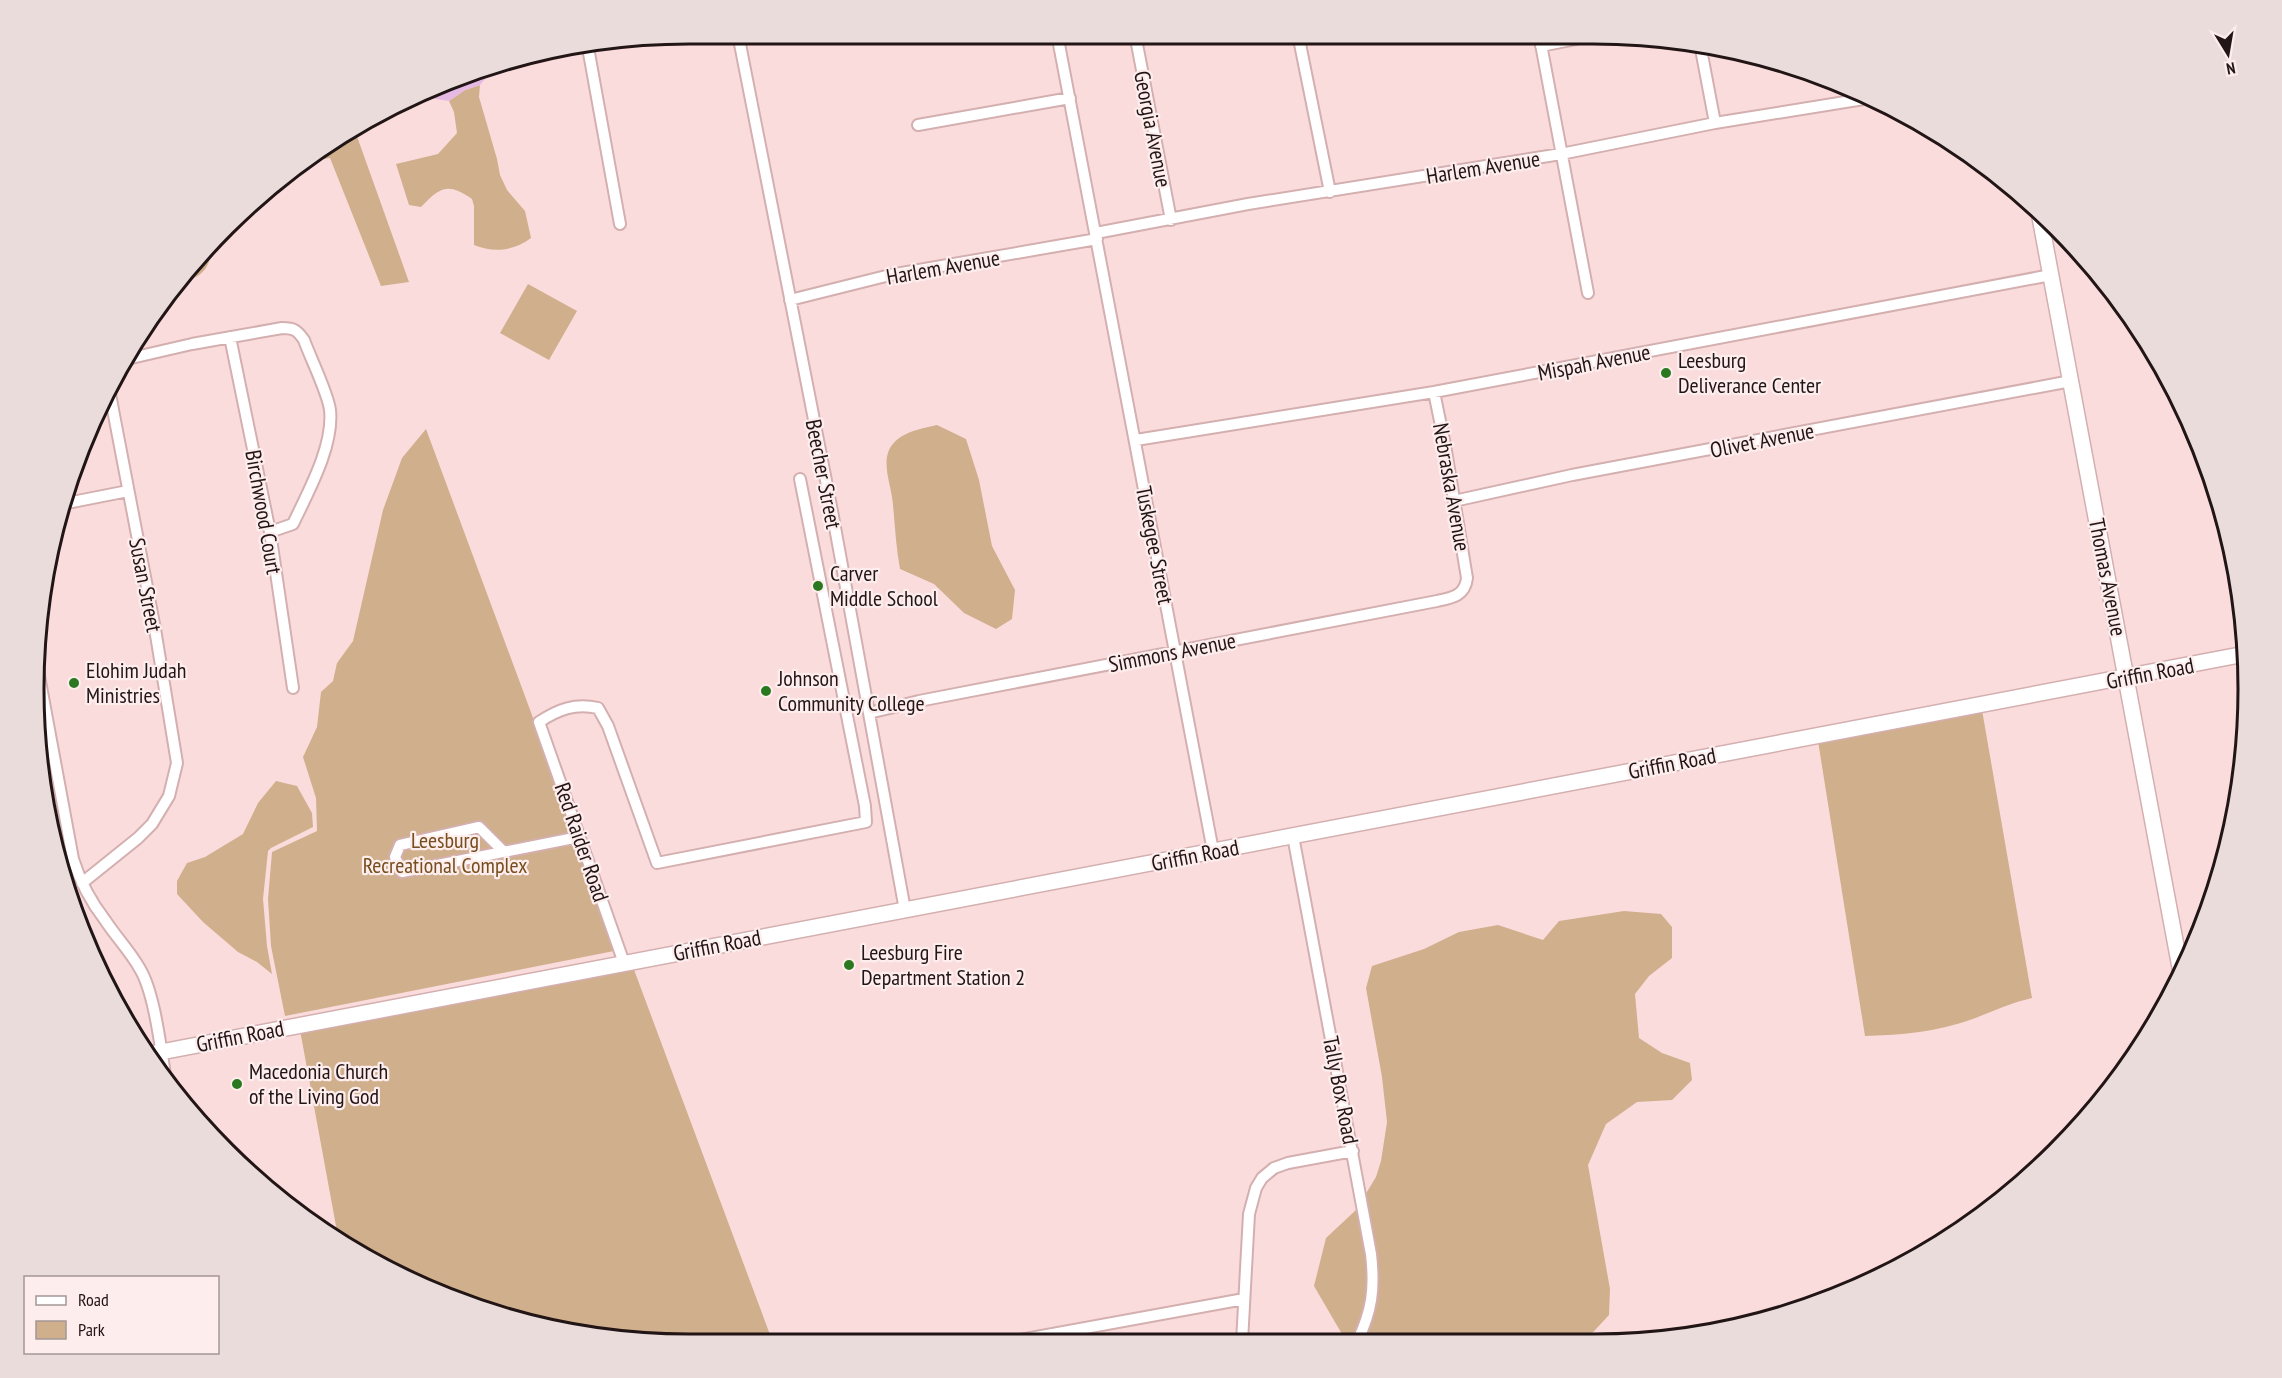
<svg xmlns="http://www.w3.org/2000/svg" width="2282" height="1378" viewBox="0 0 2282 1378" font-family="'PT Sans Narrow',sans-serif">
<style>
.green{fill:#d0af8d}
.water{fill:#e5b9e3}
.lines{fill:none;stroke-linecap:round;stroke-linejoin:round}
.street-casing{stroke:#d4afb0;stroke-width:14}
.secondary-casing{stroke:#d4afb0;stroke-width:18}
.street{stroke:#fff;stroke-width:10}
.secondary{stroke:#fff;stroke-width:15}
.poi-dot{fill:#2a7820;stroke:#fdeded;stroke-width:2}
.labels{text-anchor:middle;stroke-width:4.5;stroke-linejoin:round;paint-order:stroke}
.street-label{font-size:22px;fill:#221516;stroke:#fdeded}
.poi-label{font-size:22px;fill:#221516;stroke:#fdeded;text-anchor:start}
.park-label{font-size:22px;fill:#764d1c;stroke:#fdeded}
.rim{fill:none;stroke:#221516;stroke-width:3}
</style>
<rect width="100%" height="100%" fill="#fbdcdc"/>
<!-- green -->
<path class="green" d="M480,85l-1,12 18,62 3,16 7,15 18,21 6,27c-17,13 -38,15 -57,7v-39l-2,-7c-24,-17 -32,-12 -51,8l-12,-2 -13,-41 42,-10 19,-21 -3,-21 -5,-11 16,-11z
M354,128l55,154 -28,4 -51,-128 -34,6z
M215,238c-7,31 -7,37 -39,47z
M528,284l49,27 -28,49 -49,-27z
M937,425l29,14 13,41 13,66 23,44 -3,29 -16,10 -32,-16 -30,-29 -34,-15c-4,-21 -5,-43 -7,-64 -1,-17 -11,-39 -4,-55 9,-18 31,-21 48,-25z
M426,429l193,521 -334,66 -14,-70 -3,-47 4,-47 45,-21 -1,-33 -13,-41 14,-30 4,-35 12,-11 4,-18 16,-22 30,-131 19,-52z
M1982,710l50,288c-27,6 -49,19 -75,26 -30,9 -61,11 -92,12l-47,-295z
M276,781l21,5 15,27 1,14 -42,21 -3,3 -5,48 4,47 5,28 -15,-12 -19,-10 -35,-30 -26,-28v-13l10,-18 18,-6 38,-23 15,-31z
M1624,911l37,3 11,13v31l-23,18 -14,18 4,44 23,15 28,10 2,17 -20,20 -35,2 -31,22 -18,41 22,124 -1,26 -26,28 -239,-1 2,-1 -32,-55 12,-48 30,-28 20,-33 5,-16 6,-39 -5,-45 -16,-89 6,-22 52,-17 35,-17 39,-7 45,15 16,-19z
M633,967l139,373 -168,-1 -166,-44 -100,-58 -38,-207z"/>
<!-- water -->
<path class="water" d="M536,54v4l-45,14 -11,13 -15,5 -16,11 -20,-3 -29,2 78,-32z"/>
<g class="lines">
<!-- street casing -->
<g class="street-casing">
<path id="street" d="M739,39l93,472 73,399
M1058,39l155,812
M1136,39l35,181
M1299,39l31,153
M1540,39l48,254
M587,42l33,182
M1700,44l15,79
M1541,46l35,-7
M918,125l152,-27
M1096,233l152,-29 313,-50 154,-31 155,-25
M790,300l100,-25 207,-36
M230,337l40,195 23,156
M127,359l65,-15 90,-16c12,0 15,2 22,12 6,17 24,53 26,70 4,36 -22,82 -37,114l-23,8
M1136,440l298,-48 617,-117
M1454,501l118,-26 499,-94
M62,504l66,-13
M35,654l38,205c7,22 18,43 32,61 11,17 25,31 35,49 15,25 21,82 26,112
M869,713l50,-12 518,-100c15,-3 28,-5 30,-23l-22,-133 -11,-53
M1293,836l78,418c4,35 1,57 -14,88
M503,851l-24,-24 -79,18 -5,12 7,15 177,-35
M82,883l56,-45 14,-14 17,-28 8,-33 -22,-134 -45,-235
M624,963l-85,-241c20,-13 36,-19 59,-14l10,18 49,137 209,-41 -1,-16 -65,-327
M1014,1341l230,-42
M1242,1342l7,-128 7,-26 6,-10 12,-10 14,-5 65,-12"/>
</g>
<!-- secondary casing -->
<g class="secondary-casing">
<path id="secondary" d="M2039,212l143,766
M145,1055l2100,-401"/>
</g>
<!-- street -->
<use href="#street" class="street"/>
<!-- secondary -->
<use href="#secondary" class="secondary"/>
</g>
<!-- markers -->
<g class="poi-dot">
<circle cx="1666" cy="373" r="6"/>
<circle cx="818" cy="586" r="6"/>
<circle cx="74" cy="683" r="6"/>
<circle cx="766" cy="691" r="6"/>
<circle cx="849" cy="965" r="6"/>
<circle cx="237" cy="1084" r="6"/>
</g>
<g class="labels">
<!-- street labels -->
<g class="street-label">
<text transform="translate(1153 129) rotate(79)" y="8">Georgia Avenue</text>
<text transform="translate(1483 167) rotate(-9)" y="8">Harlem Avenue</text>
<text transform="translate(943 267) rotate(-10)" y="8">Harlem Avenue</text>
<text transform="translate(1594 362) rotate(-11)" y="8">Mispah Avenue</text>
<text transform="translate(1762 440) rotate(-11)" y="8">Olivet Avenue</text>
<text transform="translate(824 474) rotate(79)" y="8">Beecher Street</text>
<text transform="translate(1452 487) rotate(80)" y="8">Nebraska Avenue</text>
<text transform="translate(264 512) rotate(80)" y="8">Birchwood Court</text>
<text transform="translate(1155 545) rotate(79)" y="8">Tuskegee Street</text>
<text transform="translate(2108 577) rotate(79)" y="8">Thomas Avenue</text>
<text transform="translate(146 585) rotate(79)" y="8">Susan Street</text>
<text transform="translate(1172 652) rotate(-11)" y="8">Simmons Avenue</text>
<text transform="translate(2150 673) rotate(-11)" y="8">Griffin Road</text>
<text transform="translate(1672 763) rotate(-11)" y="8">Griffin Road</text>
<text transform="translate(582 842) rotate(71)" y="8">Red Raider Road</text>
<text transform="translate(1195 855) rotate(-11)" y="8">Griffin Road</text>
<text transform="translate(717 945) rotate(-11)" y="8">Griffin Road</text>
<text transform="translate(240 1036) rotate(-11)" y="8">Griffin Road</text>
<text transform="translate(1341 1090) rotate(79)" y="8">Tally Box Road</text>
</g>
<!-- poi labels -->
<g class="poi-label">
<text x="1678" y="368">Leesburg<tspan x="1678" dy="25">Deliverance Center</tspan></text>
<text x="830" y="581">Carver<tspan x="830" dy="25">Middle School</tspan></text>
<text x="86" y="678">Elohim Judah<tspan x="86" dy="25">Ministries</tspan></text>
<text x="778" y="686">Johnson<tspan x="778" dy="25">Community College</tspan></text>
<text x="861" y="960">Leesburg Fire<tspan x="861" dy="25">Department Station 2</tspan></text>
<text x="249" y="1079">Macedonia Church<tspan x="249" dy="25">of the Living God</tspan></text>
</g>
<!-- park labels -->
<g class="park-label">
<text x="445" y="848">Leesburg<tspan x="445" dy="25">Recreational Complex</tspan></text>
</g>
</g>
<!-- crop -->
<path d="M0 0H2282V1378H0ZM689 44H1593A645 645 0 0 1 2238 689V689A645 645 0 0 1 1593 1334H689A645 645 0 0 1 44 689V689A645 645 0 0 1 689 44Z" fill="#ebdcdc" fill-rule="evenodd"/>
<path class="rim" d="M689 44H1593A645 645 0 0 1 2238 689V689A645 645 0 0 1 1593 1334H689A645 645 0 0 1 44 689V689A645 645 0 0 1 689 44Z"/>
<!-- legend -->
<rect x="24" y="1276" width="195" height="78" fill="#fdeded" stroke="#a59797" stroke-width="1.5"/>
<rect x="36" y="1296" width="30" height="9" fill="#ffffff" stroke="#a59797" stroke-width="1.5"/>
<text x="78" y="1306" font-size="18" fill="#221516">Road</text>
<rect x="36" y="1321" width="30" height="18" fill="#d0af8d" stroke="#a59797" stroke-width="1.5"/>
<text x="78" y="1336" font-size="18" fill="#221516">Park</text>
<!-- north arrow -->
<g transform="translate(2228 54) rotate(169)" stroke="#fdeded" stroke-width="4.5" paint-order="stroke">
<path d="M0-4.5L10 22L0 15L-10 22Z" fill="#221516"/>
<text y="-9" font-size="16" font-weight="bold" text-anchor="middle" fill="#221516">N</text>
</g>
</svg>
